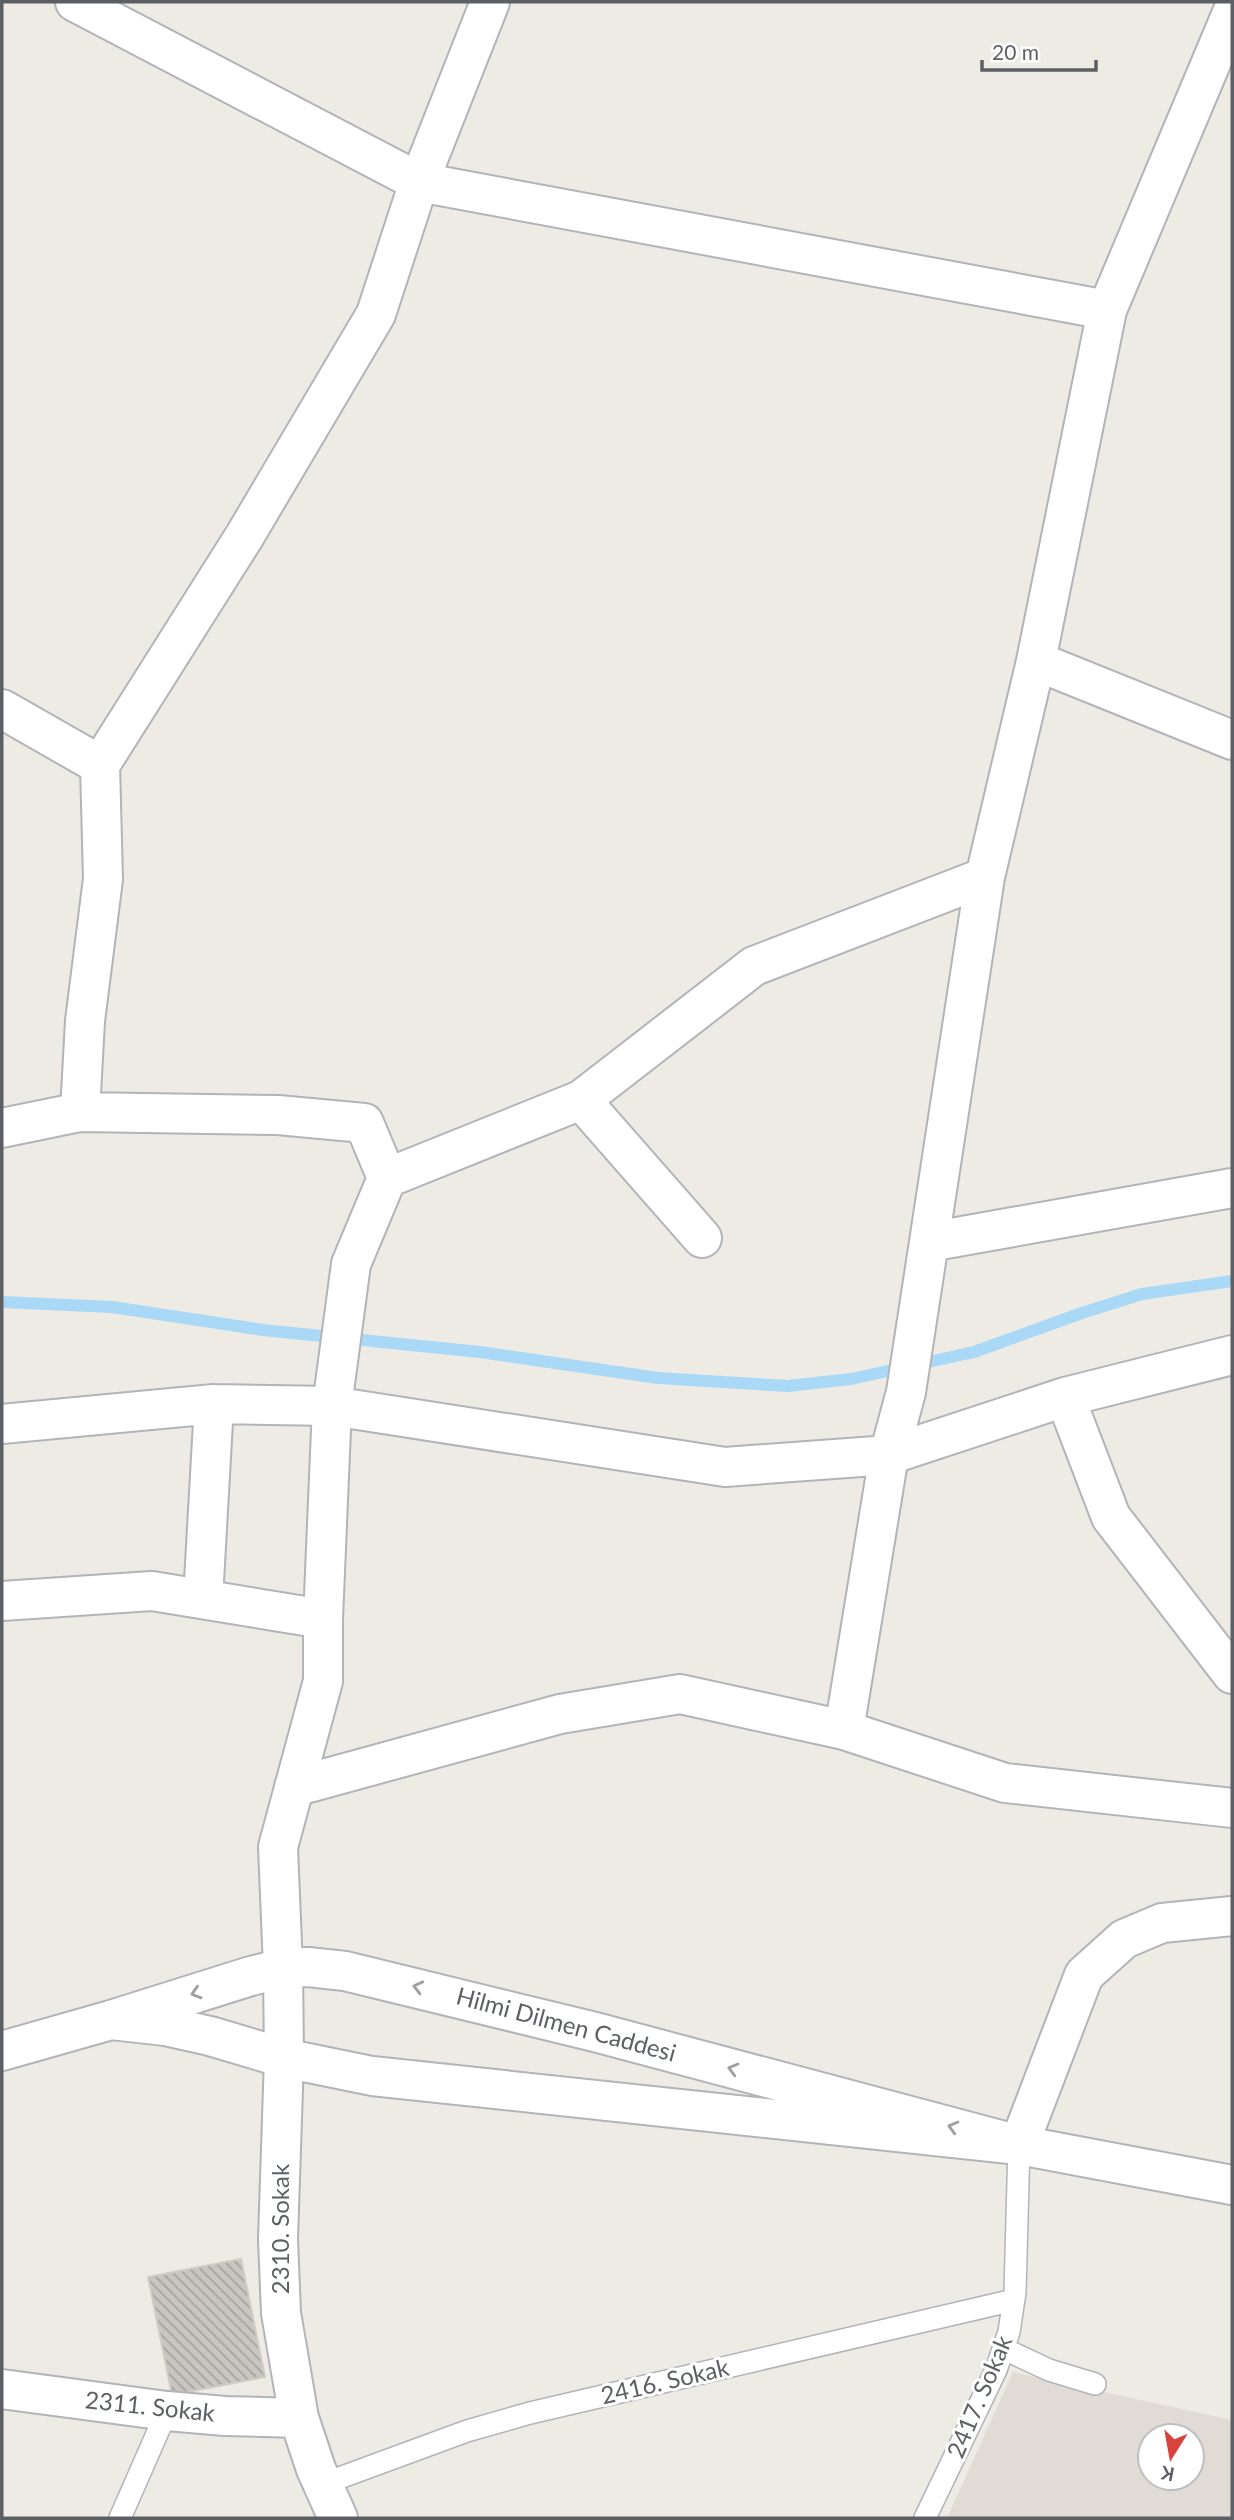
<svg xmlns="http://www.w3.org/2000/svg" width="1234" height="2520" viewBox="0 0 1234 2520" font-family="Lato,sans-serif">
<style>
.education{fill:#e0dcd5;fill-rule:evenodd}
.lines{fill:none;stroke-linecap:round;stroke-linejoin:round}
.stream{stroke:#aad9f7;stroke-width:12}
.building{fill:url(#building-back-hatch);stroke:#d1ccc3;stroke-width:2}
.service-casing{stroke:#b1b4b8;stroke-width:24}
.minor-casing{stroke:#b1b4b8;stroke-width:42}
.tertiary-casing{stroke:#b1b4b8;stroke-width:42}
.service{stroke:#fff;stroke-width:21}
.minor{stroke:#fff;stroke-width:38}
.tertiary{stroke:#fff;stroke-width:38}
.oneway{stroke:#9d9fa1}
.labels{text-anchor:middle;stroke-width:6;stroke-linejoin:round;paint-order:stroke}
.street-label{font-size:24px;fill:#5c5f63;stroke:#fff}
</style>
<defs>
<pattern id="building-back-hatch" width="6" height="6" patternUnits="userSpaceOnUse" patternTransform="scale(1.75)"><rect width="6" height="6" fill="#c9c5c0"/><path d="M-1 5l2 2M0 0l6 6M5-1l2 2" fill="none" stroke="#a6a3a0"/></pattern>
</defs>
<rect width="100%" height="100%" fill="#edebe4"/>
<!-- education -->
<path class="education" d="M1013,2372l219,48v98h-285zM1150,2436h42v42h-42z"/>
<g class="lines">
<!-- stream -->
<path class="stream" d="M2,1302l110,5 151,23 217,22 178,26 130,8 63,-7 123,-27 108,-39 60,-19 90,-13"/>
</g>
<!-- building -->
<path class="building" d="M241,2259l24,118 -93,18 -24,-118z"/>
<g class="lines">
<!-- service casing -->
<g class="service-casing">
<path id="service" d="M1004,2349l45,21 46,14
M323,2484l144,-53 63,-18 484,-113
M120,2518l47,-107
M925,2518l71,-148 13,-38 6,-40 4,-147"/>
</g>
<!-- minor casing -->
<g class="minor-casing">
<path id="minor" d="M75,2l344,180 -43,132 -132,223 -144,228
M490,2l-71,180 688,128
M1036,661l196,79
M2,709l98,56 3,114 -18,142 -5,91 198,3 86,8 23,55 -36,86 -19,142 -9,213v62l-45,166 5,121 1,90 -6,181 3,74 18,105 17,51 22,49
M581,1100l121,138
M2,1128l78,-16
M387,1178l194,-78 173,-134 231,-89
M929,1242l303,-54
M1065,1397l46,120 121,157
M2,1424l212,-20 118,2 393,61 164,-12 176,-58 167,-42
M203,1599l11,-195
M2,1601l150,-10 171,28
M844,1730l45,-275 17,-63 79,-515 51,-216 71,-351 125,-297
M294,1787l266,-73 120,-20 164,36 161,53 227,25
M1019,2145l65,-170 40,-36 38,-16 70,-7
M2,2389l165,22 58,5 74,2"/>
</g>
<!-- tertiary casing -->
<g class="tertiary-casing">
<path id="tertiary" d="M2,2051l109,-31
M1019,2145l-647,-69 -88,-18 -74,-22 -45,-10 -54,-6 140,-44 32,-8 25,-1 37,4 250,61 424,113 213,40"/>
</g>
<!-- service -->
<use href="#service" class="service"/>
<!-- minor -->
<use href="#minor" class="minor"/>
<!-- tertiary -->
<use href="#tertiary" class="tertiary"/>
</g>
<!-- one-way arrows -->
<defs><path id="oneway-chevron" d="M-2-3.5L2.5 0L-2 3.5" fill="none" stroke-width="1.6" stroke-linecap="round" stroke-linejoin="round" transform="scale(1.75)"/></defs>
<g class="oneway">
<use href="#oneway-chevron" transform="translate(418 1987) rotate(-166)"/>
<use href="#oneway-chevron" transform="translate(196 1993) rotate(163)"/>
<use href="#oneway-chevron" transform="translate(733 2069) rotate(-165)"/>
<use href="#oneway-chevron" transform="translate(953 2127) rotate(-165)"/>
</g>
<g class="labels">
<!-- street labels -->
<g class="street-label">
<text transform="translate(566 2025) rotate(15)" y="8">Hilmi Dilmen Caddesi</text>
<text transform="translate(281 2229) rotate(-90)" y="8">2310. Sokak</text>
<text transform="translate(665 2382) rotate(-13)" y="8">2416. Sokak</text>
<text transform="translate(980 2397) rotate(-67)" y="8">2417. Sokak</text>
<text transform="translate(150 2407) rotate(6)" y="8">2311. Sokak</text>
</g>
</g>
<!-- border -->
<rect width="1234" height="2520" fill="none" stroke="#5c5f63" stroke-width="7"/>
<!-- north arrow -->
<g transform="translate(1171 2457) rotate(191)"><circle r="33" fill="#ffffff" stroke="#bebfc1" stroke-width="2"/>
<path d="M0-5L12 26L0 18L-12 26Z" fill="#d9433e"/>
<text y="-10" font-size="19" font-weight="bold" text-anchor="middle" fill="#5c5f63">K</text>
</g>
<!-- scale -->
<path d="M982 60v10h114v-10" fill="none" stroke="#5c5f63" stroke-width="3.5"/>
<text x="992" y="60" font-size="21" fill="#5c5f63" stroke="#ffffff" stroke-width="5" paint-order="stroke">20 m</text>
</svg>
